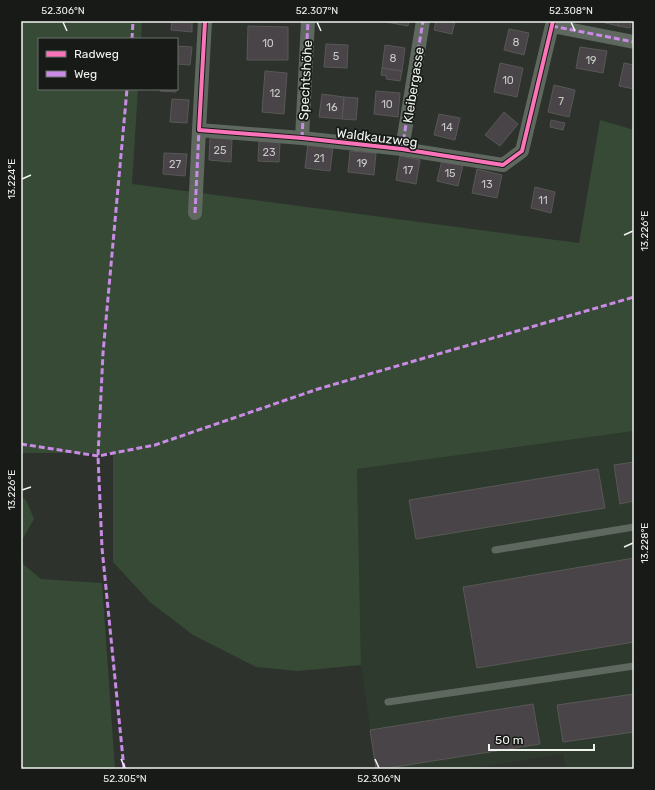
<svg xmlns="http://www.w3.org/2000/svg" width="655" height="790" viewBox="0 0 655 790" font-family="Rubik,sans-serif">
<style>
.built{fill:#2f3a2e}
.green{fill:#364a36}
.building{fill:#494447;stroke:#585857}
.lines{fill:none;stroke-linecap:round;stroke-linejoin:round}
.lane{stroke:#5f685f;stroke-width:7}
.street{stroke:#5f685f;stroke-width:14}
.quiet{stroke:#ca8be6;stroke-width:3;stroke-dasharray:6 3;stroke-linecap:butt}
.cycleway-casing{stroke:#171a16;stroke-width:6}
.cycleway{stroke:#fb73b8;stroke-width:4}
.ticks{fill:none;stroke:#eff4ef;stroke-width:1.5}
.labels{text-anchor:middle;stroke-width:3.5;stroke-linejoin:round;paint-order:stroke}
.number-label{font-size:11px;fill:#c6c8c5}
.street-label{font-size:13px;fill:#eff4ef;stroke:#171a16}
.neatline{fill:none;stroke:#eff4ef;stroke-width:1.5}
.ticks-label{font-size:10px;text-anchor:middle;fill:#eff4ef}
</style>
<rect width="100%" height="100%" fill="#2d322d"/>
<!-- built -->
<path class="built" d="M634,431v338h-68l-3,-15 -97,15h-90l-15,-104 -4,-196z"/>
<!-- green -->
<path class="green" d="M21,21h121l-1,18h-102v50h99l-6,95 447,59 21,-123 34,10v301l-277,38 4,196 -63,6 -42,-4 -63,-32 -43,-33 -37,-40v-109h-92z
M21,497l5,3 8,19 -12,21 1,24 18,15 61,4 13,186h-94z"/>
<!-- building -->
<path class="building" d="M172,21h20v11l-21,-2z
M386,21h23l-1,5 -22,-4z
M436,21h19l-3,13 -18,-4z
M598,21h21l-1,5z
M619,21h12l-1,7 -12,-2z
M248,26l40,1v33h-41z
M509,29l20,4 -5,22 -20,-5z
M326,44l22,1 -1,23 -23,-1z
M385,45l20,3 -3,23 -20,-3z
M177,46l15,1 -2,18 -13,-1z
M580,47l27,4 -4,22 -27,-5z
M500,63l23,5 -6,29 -23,-5z
M624,63l10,2v24l-15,-3z
M382,68l20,3 -2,10 -14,-2 1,-3 -6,-1z
M265,71l22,2 -3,41 -22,-2z
M554,85l21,5 -6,27 -21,-5z
M160,89h16v3l-16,-1z
M376,91l24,2 -2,24 -24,-3z
M322,94l22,3 -2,22 -23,-2z
M344,97l14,1 -2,22 -14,-1z
M172,99l17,1 -2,23 -17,-1z
M504,112l14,12 -18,22 -15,-11z
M439,114l21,4 -5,22 -21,-5z
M551,120l14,3 -2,7 -13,-3z
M210,138l22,1 -1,23 -22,-2z
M259,141l21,1 -1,20 -21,-1z
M308,144l25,3 -3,24 -25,-3z
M350,151l26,2 -2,22 -26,-3z
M164,153l23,1 -2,22 -22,-2z
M400,156l20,4 -4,24 -20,-4z
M442,160l21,5 -5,21 -21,-5z
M477,169l25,6 -5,23 -25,-5z
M535,187l20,5 -4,21 -20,-5z
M634,462v39l-14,3 -6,-39z
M598,469l7,39 -189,31 -7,-39z
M634,558v84l-157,26 -14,-81z
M634,694v38l-71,10 -6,-37z
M533,704l7,40 -158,25h-6l-6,-39z"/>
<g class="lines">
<!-- lane -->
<path class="lane" d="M495,550l139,-23
M388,702l246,-36"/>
<!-- street -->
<path class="street" d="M205,21l-6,109 103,8 100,11 101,16 19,-14 31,-130
M552,26l82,16
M302,138l6,-117
M402,149l21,-128
M195,213l4,-83"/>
<!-- quiet -->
<path class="quiet" d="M552,26l82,16
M132,39l1,-18
M302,138l6,-117
M402,149l21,-128
M195,213l4,-83
M21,444l77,12 57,-11 163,-56 316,-92
M124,769l-22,-221 -4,-92 5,-103 24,-264"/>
<!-- cycleway casing -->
<g class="cycleway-casing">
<path id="cycleway" d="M205,21l-6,109 103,8 100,11 101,16 19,-14 31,-130"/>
</g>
<!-- cycleway -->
<use href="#cycleway" class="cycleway"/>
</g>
<!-- ticks -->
<path class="ticks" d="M63,22l4,9M317,22l4,9M571,22l4,9M22,179l9,-4M624,235l9,-4M22,490l9,-3M624,547l9,-4M121,759l4,9M375,759l4,9"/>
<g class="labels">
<!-- number labels -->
<g class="number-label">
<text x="516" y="46">8</text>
<text x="268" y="47">10</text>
<text x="336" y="60">5</text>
<text x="393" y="62">8</text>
<text x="591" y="64">19</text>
<text x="508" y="84">10</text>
<text x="275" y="97">12</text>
<text x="561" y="105">7</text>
<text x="387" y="108">10</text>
<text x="332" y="111">16</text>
<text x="447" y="131">14</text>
<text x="220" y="154">25</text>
<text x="269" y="156">23</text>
<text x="319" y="162">21</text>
<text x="362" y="167">19</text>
<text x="175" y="168">27</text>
<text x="408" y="174">17</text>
<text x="450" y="177">15</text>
<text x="487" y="188">13</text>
<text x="543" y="204">11</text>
</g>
<!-- street labels -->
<g class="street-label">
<text transform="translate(305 80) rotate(-87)" y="5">Spechtshöhe</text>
<text transform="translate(413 85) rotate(-81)" y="5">Kleibergasse</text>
<text transform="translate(377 137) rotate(7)" y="5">Waldkauzweg</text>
</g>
</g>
<!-- border -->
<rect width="655" height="790" fill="none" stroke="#171a16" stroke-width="44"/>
<!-- legend -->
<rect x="38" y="38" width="140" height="52" fill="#171a16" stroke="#6d716d"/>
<rect x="46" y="51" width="20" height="6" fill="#fb73b8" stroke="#6d716d"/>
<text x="74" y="58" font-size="12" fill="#eff4ef">Radweg</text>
<rect x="46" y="71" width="20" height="6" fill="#ca8be6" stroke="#6d716d"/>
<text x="74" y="78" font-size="12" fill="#eff4ef">Weg</text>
<!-- scale -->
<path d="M489 744v6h105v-6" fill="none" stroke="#eff4ef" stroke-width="2"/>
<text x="495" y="744" font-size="12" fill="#eff4ef" stroke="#171a16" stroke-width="3" paint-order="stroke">50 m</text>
<rect x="22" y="22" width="611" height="746" class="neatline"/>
<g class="ticks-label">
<text x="63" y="14">52.306°N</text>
<text x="317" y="14">52.307°N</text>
<text x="571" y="14">52.308°N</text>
<text transform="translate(11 179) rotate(-90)" y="4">13.224°E</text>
<text transform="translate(644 231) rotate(-90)" y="4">13.226°E</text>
<text transform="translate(11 490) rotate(-90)" y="4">13.226°E</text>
<text transform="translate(644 543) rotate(-90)" y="4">13.228°E</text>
<text x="125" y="782">52.305°N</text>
<text x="379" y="782">52.306°N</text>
</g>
</svg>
